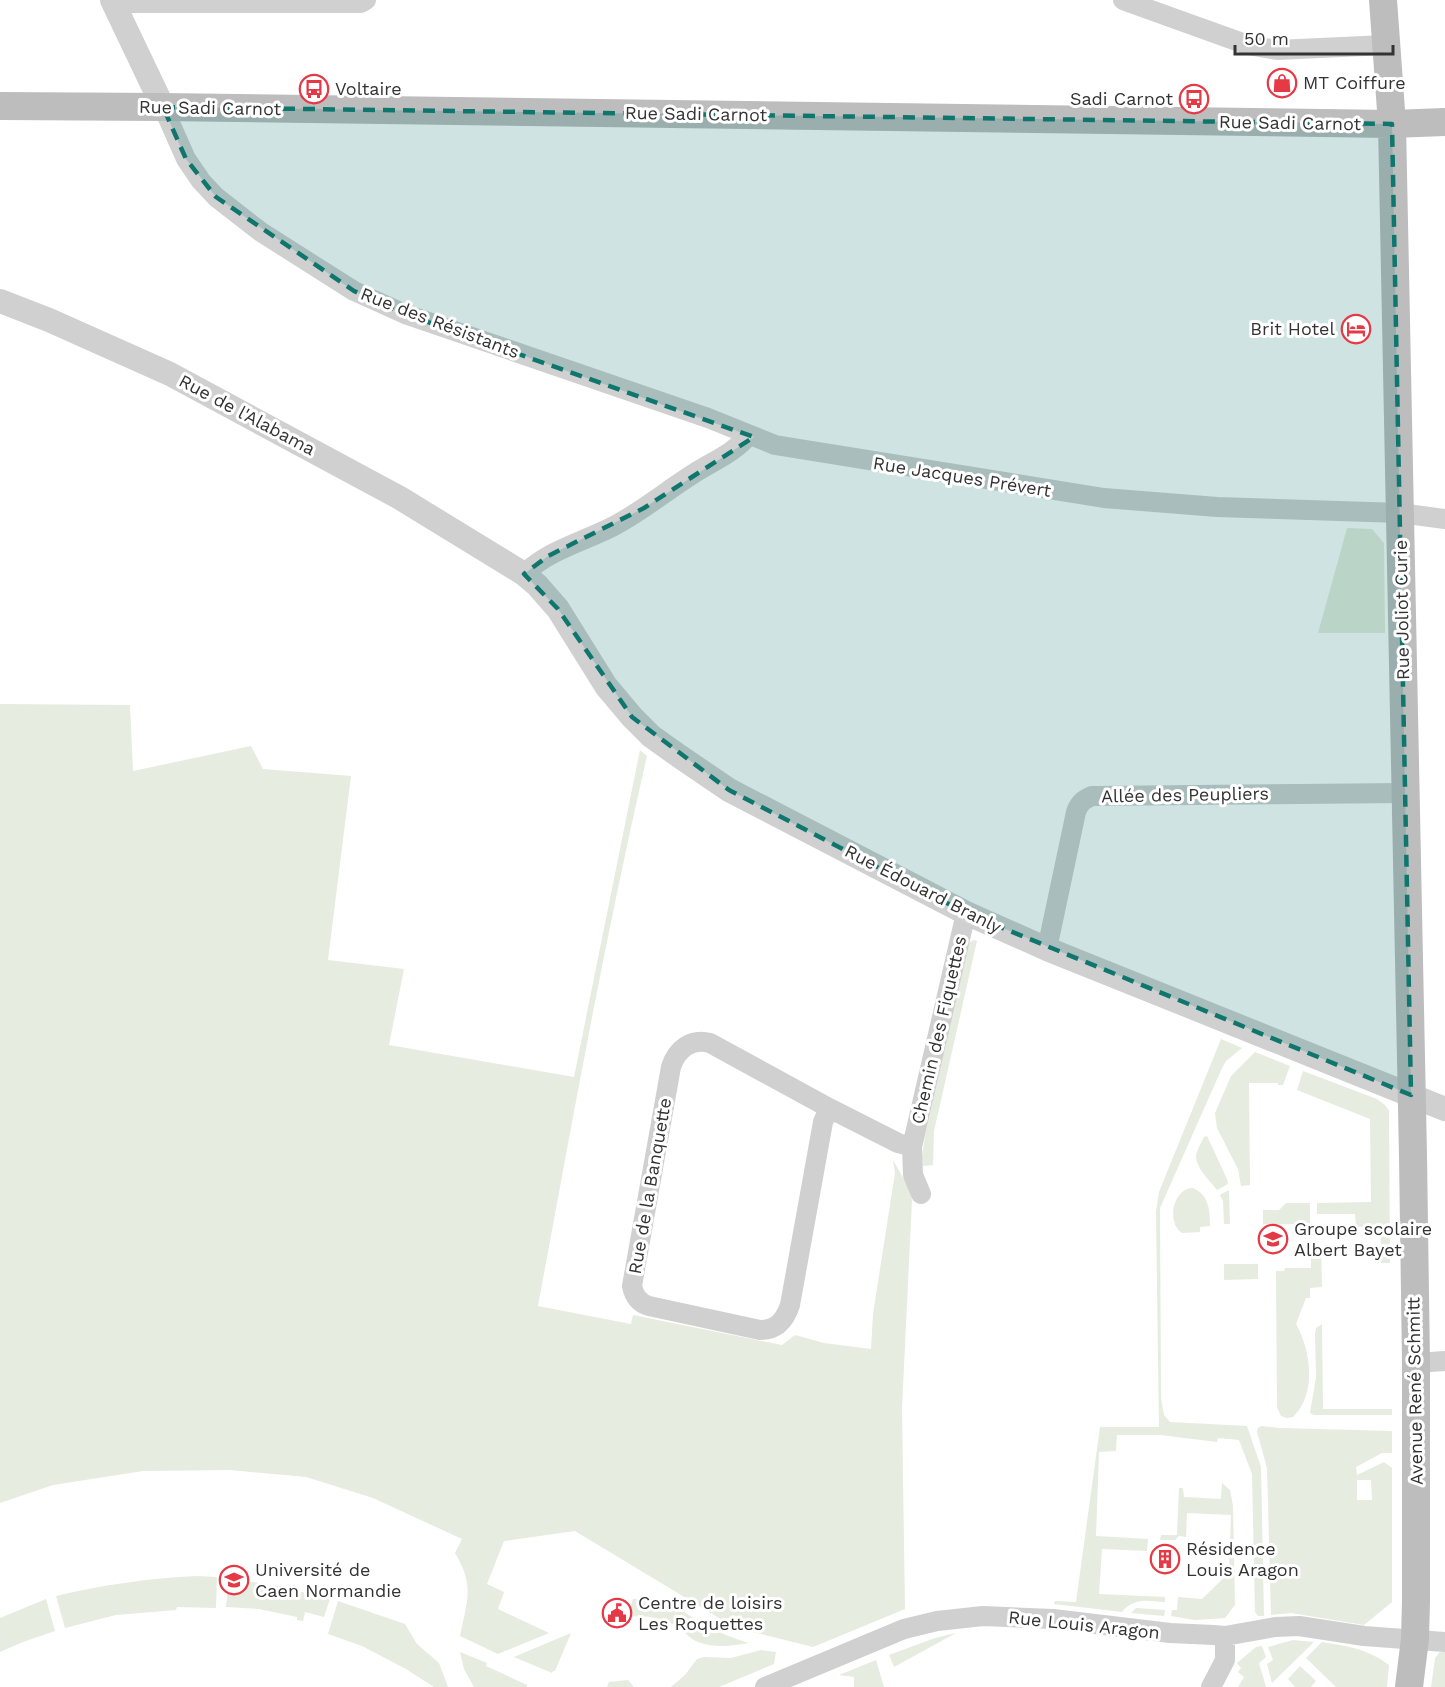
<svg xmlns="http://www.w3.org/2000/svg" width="1445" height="1687" viewBox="0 0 1445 1687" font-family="'Work Sans',sans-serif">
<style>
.green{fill:#e6ecdf;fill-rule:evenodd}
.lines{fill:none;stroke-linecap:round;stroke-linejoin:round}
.minor{stroke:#d0d0d0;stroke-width:20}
.tertiary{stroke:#d0d0d0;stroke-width:24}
.secondary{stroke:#bdbdbd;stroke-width:28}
.marked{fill:#0f766e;fill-opacity:0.2;stroke:#0f766e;stroke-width:4.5;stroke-dasharray:12 8;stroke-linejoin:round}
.labels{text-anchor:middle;stroke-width:6;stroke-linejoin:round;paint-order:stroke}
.poi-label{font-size:18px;fill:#333;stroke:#fff;text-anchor:start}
.street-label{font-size:18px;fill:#333;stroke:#fff}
</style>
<rect width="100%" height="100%" fill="#fff"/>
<!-- green -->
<path class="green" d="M1347,528l25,1 12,14 1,90h-67z
M0,704l130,1 3,66 118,-25 12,23 88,7 -23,184 76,9 -15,76 185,32 66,-327 7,6c-42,182 -75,366 -109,550l93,18 2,-9 149,30 13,-10 29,8 47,6 2,-35 22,-141 -2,-13 17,30 2,10 -10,208 3,201 -92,38 -68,-17 -21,-9 -149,-90 -71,10 -17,43 17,8 -6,17 51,24 -51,21 -38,-18c7,-35 15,-50 -5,-83l7,-14 -89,-41 -67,-21 -76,-7 -87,1 -90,14 -53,18z
M974,940l3,1 -43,190 -1,34 -10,1 -1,-9 3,-21 43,-193z
M1221,1039l21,9 -16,13 -4,7 -62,140 1,190 3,17 6,7 77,4 14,41 3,149h-6l-3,-4 -3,-138 -13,-34 -21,-2 -1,4 -57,-7h-43l-1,16 -17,1 -3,84 52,3 -1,12 -45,-2 -3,45 66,3v5c-17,-1 -31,-5 -43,10l-68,-8 1,-3 21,1 24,-175h59l-3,-215 3,-20z
M1255,1052l35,14 -7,19h-5v-2h-29l1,102 -9,1 -3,-17 -21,-41 -2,-15 16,-37z
M1303,1071l74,28 8,6 4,6 1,152h-9v-37l-25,1 -1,-13h-38v-11l54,-1 -1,-83 -73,-29z
M1207,1136l20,43 1,5 -11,6c-7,-9 -21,-22 -21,-34 1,-6 5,-13 8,-19z
M1193,1188c16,7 17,22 17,38l-10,1v5l-18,1c-16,-10 -9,-45 11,-45z
M1229,1190l1,34h-6l-1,-23 -3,-6z
M1286,1203h24v21h-47v-14h16z
M1311,1245h10l1,42 -12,1v10h-4l-10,26c15,26 21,70 -3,93l-6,1 -6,-2 -4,-9 -1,-136h8l1,-3h26z
M1224,1264h34v15l-34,1z
M1322,1324l1,85h69v6h-78l-4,-2 6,-36 -1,-43 1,-6z
M1261,1426l19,2 112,3v22h-10l-26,14 1,8 27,-13 8,6v134l-28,23 -73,-12 -20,2 -4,-147 -10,-36 1,-4zM1357,1480h14l1,20h-15z
M1222,1483l8,7 3,16 2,99 -10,13 -30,2 -24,-4 1,-6h5l1,-13 24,2 27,-26 2,-58 -44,-2 -1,24 -7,-1 -4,4h-15l1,-5h16l2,-47h4l1,9 37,2z
M197,1576l20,1 -1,31 -39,-1 -1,3 -60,5 -51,13 -9,-32c47,-11 93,-18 141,-20z
M229,1578l53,9 48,12 -6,18 -19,-5 -2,9 -6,-1v-3l-38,-8 -33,-2z
M46,1599l9,32 -32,11 -23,10v-34z
M633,1599c32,-2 43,9 69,24 15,9 30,15 47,20 -16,3 -36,5 -51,-1 -8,-3 -12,-9 -19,-14 -15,-11 -35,-13 -53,-11z
M338,1601l67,23 12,20 22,19 9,24h-14l-28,-18 -44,-23 -34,-12z
M1136,1608l29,2 -1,6 -33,-3z
M571,1633l-16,38h-2l-1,2 -38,-16z
M956,1633l-62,34 -5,-12 46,-17z
M1293,1640l21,2 -42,41 -5,-19 6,-4 -5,-13z
M1322,1642c25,4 46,7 67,23l-2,22h-51l-30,-29z
M1262,1646l4,11 -7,6 7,24h-28l6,-10 -6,-5 3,-4 -4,-5 19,-16z
M761,1650l15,2 -2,12 -55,23h-48l14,-12 12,-16 7,-2 27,1z
M460,1652l27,11 -1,3 41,19v2h-53l-10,-18z
M1440,1652h5v35h-14l4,-29z
M876,1660l8,27h-30v-10l-15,-2z
M1300,1666l16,15 -5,6h-16l-7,-8z
M628,1680l6,7h-27l2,-5z"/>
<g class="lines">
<!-- minor -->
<path class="minor" d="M1123,0l125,45 29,5 108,-5
M113,3h248l5,-3
M163,107l23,52 15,22 15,16 45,35 93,59 51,23 303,104 67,27 329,53 113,9 183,6 45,6
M524,574c25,-24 58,-32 88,-47 29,-15 54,-36 81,-53 20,-13 40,-20 56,-39
M1047,949l29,-137c3,-9 7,-12 16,-16l313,-3
M829,1108l-6,14 -33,183c-5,15 -13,25 -30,25l-111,-24c-10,-3 -15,-10 -17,-20l39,-219c6,-18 20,-29 39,-24l119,65 69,35 14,4
M921,1194l-8,-19 -1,-28 54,-234
M1416,1363l29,-2
M765,1687l139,-58 33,-8 46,-5 70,3 117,14 44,2 11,1 50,-9 24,-1 65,10 81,6
M1211,1687l14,-27v-24"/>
<!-- tertiary -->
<path class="tertiary" d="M112,0l51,107
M0,301l49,19 121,54 230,124 124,76 13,11 21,24 48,77 26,31 19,19 28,20 50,34 237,123 81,36 398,160"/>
<!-- secondary -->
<path class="secondary" d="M1383,0l9,124 21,1032 3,207v238l-1,38 -6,48
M0,106l163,1 1229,17 53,-2"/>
</g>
<!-- marked area -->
<path class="marked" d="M163,107l1229,17 19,971 -445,-182 -237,-123 -97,-73 -74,-108 -34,-35 24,-18 96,-48 110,-71 -349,-123 -51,-23 -138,-94 -30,-38z"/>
<!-- icons -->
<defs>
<g id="shop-ring" transform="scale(1.5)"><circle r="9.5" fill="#fff" stroke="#e63946" stroke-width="1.5"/><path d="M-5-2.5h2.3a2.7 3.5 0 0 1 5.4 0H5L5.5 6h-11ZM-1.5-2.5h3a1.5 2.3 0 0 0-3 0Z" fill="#e63946"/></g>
<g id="bus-ring" transform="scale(1.5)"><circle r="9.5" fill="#fff" stroke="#e63946" stroke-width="1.5"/><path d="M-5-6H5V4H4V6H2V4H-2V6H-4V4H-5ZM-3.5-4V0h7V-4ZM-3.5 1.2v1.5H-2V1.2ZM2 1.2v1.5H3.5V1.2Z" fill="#e63946"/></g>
<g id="hotel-ring" transform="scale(1.5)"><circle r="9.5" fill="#fff" stroke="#e63946" stroke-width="1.5"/><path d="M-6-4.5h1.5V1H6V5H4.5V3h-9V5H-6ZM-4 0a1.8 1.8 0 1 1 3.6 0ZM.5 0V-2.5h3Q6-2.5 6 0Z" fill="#e63946"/></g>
<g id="school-ring" transform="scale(1.5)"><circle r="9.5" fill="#fff" stroke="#e63946" stroke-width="1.5"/><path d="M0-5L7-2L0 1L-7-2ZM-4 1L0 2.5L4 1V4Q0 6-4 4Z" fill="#e63946"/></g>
<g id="building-ring" transform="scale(1.5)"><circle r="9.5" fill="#fff" stroke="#e63946" stroke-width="1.5"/><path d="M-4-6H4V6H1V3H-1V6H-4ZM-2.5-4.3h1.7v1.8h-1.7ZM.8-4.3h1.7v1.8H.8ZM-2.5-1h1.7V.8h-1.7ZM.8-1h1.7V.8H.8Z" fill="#e63946"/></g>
<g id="university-ring" transform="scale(1.5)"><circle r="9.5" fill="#fff" stroke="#e63946" stroke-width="1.5"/><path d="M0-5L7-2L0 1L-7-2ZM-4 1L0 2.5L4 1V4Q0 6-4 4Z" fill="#e63946"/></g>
<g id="civic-ring" transform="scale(1.5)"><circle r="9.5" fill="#fff" stroke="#e63946" stroke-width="1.5"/><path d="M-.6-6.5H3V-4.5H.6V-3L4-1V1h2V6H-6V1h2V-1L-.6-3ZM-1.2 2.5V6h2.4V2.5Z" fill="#e63946"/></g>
</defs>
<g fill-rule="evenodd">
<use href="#shop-ring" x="1282" y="83"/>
<use href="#bus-ring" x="314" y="89"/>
<use href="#bus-ring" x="1194" y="99"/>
<use href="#hotel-ring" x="1356" y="329"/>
<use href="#school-ring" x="1273" y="1239"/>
<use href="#building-ring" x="1165" y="1559"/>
<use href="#university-ring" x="234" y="1580"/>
<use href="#civic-ring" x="617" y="1613"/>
</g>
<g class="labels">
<!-- poi labels -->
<g class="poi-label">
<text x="1303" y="89">MT Coiffure</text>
<text x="335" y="95">Voltaire</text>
<text x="1173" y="105" text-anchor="end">Sadi Carnot</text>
<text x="1335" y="335" text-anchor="end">Brit Hotel</text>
<text x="1294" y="1235">Groupe scolaire<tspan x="1294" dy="21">Albert Bayet</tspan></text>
<text x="1186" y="1555">Résidence<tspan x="1186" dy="21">Louis Aragon</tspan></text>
<text x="255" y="1576">Université de<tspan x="255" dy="21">Caen Normandie</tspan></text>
<text x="638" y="1609">Centre de loisirs<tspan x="638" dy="21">Les Roquettes</tspan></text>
</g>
<!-- street labels -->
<g class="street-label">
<text transform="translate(210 108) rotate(1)" y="6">Rue Sadi Carnot</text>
<text transform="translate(696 114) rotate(1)" y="6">Rue Sadi Carnot</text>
<text transform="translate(1290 123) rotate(1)" y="6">Rue Sadi Carnot</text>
<text transform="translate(440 323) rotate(21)" y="6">Rue des Résistants</text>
<text transform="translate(247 415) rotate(28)" y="6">Rue de l'Alabama</text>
<text transform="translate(962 477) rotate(9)" y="6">Rue Jacques Prévert</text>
<text transform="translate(1402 610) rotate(-91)" y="6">Rue Joliot Curie</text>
<text transform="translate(1185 795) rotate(-1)" y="6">Allée des Peupliers</text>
<text transform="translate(923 889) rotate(27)" y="6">Rue Édouard Branly</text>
<text transform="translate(939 1030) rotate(-77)" y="6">Chemin des Fiquettes</text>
<text transform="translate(650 1186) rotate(-80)" y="6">Rue de la Banquette</text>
<text transform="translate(1415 1391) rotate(-91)" y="6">Avenue René Schmitt</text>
<text transform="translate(1084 1625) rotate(6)" y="6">Rue Louis Aragon</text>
</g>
</g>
<!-- scale -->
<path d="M1235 45v9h158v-9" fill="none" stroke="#333333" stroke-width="3"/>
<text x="1244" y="45" font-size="18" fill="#333333" stroke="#ffffff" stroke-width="4.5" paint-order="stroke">50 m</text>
</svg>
